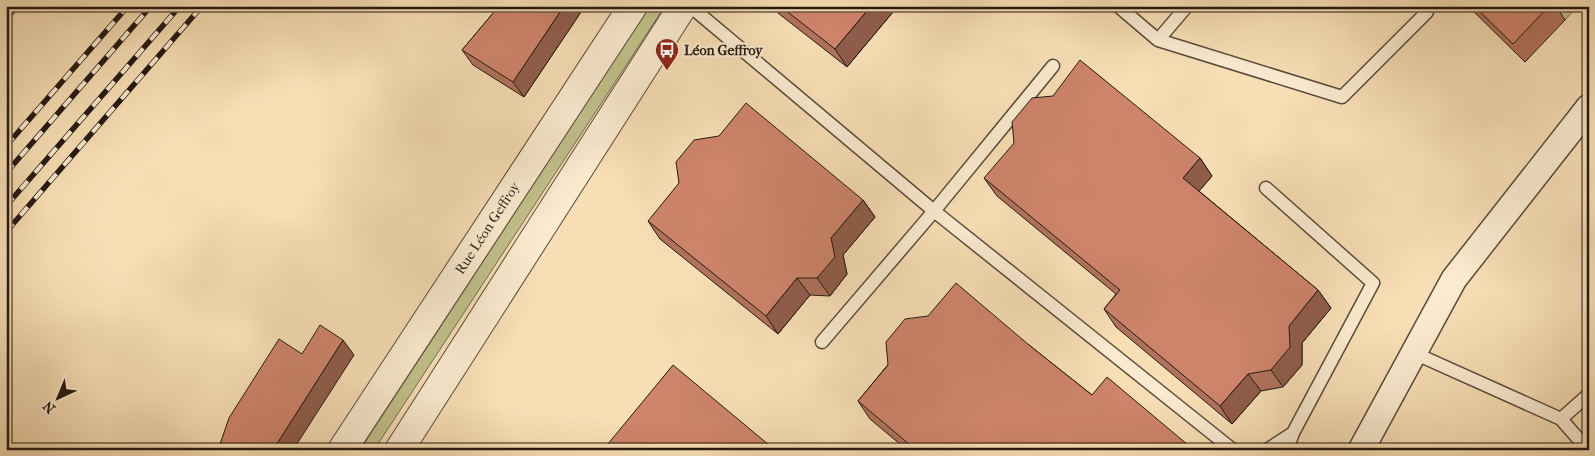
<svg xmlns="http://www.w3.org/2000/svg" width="1595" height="456" viewBox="0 0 1595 456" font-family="'IM FELL French Canon',serif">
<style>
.green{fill:#c1c08a;stroke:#726c4e}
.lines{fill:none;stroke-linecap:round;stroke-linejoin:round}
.service-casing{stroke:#594a3a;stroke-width:15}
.minor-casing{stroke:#594a3a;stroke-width:28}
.tertiary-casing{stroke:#594a3a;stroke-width:30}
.service{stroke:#faeacf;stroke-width:12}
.minor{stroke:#faeacf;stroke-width:25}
.tertiary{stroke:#faeacf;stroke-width:28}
.rail-casing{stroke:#241911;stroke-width:5.5}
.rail{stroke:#faeacf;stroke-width:4;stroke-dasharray:11;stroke-linecap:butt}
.wall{fill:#b0725c;stroke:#241911}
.shaded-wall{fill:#905c4b;stroke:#241911}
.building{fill:#cd846b;stroke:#241911}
.labels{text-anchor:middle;stroke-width:4.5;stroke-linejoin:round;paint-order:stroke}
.poi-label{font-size:14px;font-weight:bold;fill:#241911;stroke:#faeacf;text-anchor:start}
.street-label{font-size:14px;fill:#241911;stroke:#faeacf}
</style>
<rect width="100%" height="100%" fill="#f7deb5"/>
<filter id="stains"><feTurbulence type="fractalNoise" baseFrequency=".004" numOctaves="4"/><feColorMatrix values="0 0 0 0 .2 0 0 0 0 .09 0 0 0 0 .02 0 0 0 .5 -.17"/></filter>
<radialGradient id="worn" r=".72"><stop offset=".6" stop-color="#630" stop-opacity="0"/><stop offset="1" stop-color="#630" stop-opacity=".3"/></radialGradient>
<!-- green -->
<path class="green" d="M650,6h15l-291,444h-14z
M1552,6h26l-13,14z"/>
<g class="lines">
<!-- service casing -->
<g class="service-casing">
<path id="service" d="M690,6l244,205 299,239
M1118,6l40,34 184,57 85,-85 -6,-6
M6,12l5,-6
M1158,40l29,-34
M1266,188l107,95 -80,150 -6,17
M822,342l112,-131 119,-145
M1414,353l147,66 27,31
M1561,419l28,-25
M1267,450l26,-17"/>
</g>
<!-- minor casing -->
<g class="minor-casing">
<path id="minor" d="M1361,450l93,-171 135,-172"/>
</g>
<!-- tertiary casing -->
<g class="tertiary-casing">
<path id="tertiary" d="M342,450l291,-444
M399,450l284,-444"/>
</g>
<!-- service -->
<use href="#service" class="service"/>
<!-- minor -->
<use href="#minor" class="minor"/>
<!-- tertiary -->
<use href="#tertiary" class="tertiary"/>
<!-- rail casing -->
<g class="rail-casing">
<path id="rail" d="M6,146l122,-140
M6,173l145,-167
M6,206l174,-200
M6,232l196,-226"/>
</g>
<!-- rail -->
<use href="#rail" class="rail"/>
</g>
<!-- wall -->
<path class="wall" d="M499,6h86l-61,91 -51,-32 -11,-15z
M773,6h125l-51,61 -69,-54z
M1468,6h88l9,14 -40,42z
M1200,158l12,18 -13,15 119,99 13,18 -29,35v22l-19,22 -22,4 -29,33 -116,-97 -12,-18 12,-15 -119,-98 -13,-18z
M863,200l12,17 -32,38 4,19 -17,22 -20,-1 -32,39 -118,-95 -12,-18z
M928,316l101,29 63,50 102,55h-287l-37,-31 -12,-18z"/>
<!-- shaded-wall -->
<path class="shaded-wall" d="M564,6h21l-61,91 -11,-15z
M871,6h27l-51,61 -12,-18z
M1200,158l12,18 -17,20 -12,-18z
M863,200l12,17 -32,38 4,19 -17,22 -13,-18 14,-40z
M797,278l13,17 -32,39 -12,-18z
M1318,290l13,18 -29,35v22l-19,22 -12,-17 18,-44z
M343,340l11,15 -61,95h-20z
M1248,374l13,17 -29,33 -12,-18z"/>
<!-- building -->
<path class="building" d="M499,6h65l-51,76 -51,-32z
M780,6h91l-36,43z
M1474,6h75l-36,38z
M1080,60l120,98 -17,20 135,112 -29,36 1,21 -19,23 -23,4 -28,32 -116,-97 16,-19 -136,-112 30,-35 -2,-21 20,-24 21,-2z
M746,103l117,97 -32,38 4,19 -18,21h-20l-31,38 -118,-95 31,-38 -3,-21 18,-22 25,-4z
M956,283l73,62 63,50 15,-18 87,73h-278l-58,-49 30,-36 -2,-23 19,-23 23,-3z
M320,325l23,15 -70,110h-55l11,-32 50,-79 23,15z
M673,365l102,85h-172z"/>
<!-- icons -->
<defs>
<g id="bus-pin" transform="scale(1.25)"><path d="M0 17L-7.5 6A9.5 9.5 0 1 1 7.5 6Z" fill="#8f2418" stroke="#faeacf"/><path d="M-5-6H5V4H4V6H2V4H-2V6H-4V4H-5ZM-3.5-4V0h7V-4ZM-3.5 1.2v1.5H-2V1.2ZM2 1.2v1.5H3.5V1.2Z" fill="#fff"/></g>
</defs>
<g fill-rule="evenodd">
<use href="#bus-pin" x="667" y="50"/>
</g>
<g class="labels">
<!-- poi labels -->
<g class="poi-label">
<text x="684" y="55">Léon Geffroy</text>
</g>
<!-- street labels -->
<g class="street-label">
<text transform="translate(487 228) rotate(-57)" y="5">Rue Léon Geffroy</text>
</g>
</g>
<!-- margin -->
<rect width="1595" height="456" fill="none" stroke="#f7deb5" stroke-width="25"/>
<rect x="8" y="8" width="1580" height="441" fill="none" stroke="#241911" stroke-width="2.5"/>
<rect x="12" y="12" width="1570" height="431" fill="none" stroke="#241911"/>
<!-- north arrow -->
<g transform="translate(58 398) rotate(224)" stroke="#faeacf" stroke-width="4" paint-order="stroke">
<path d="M0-4L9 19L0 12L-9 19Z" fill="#241911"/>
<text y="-8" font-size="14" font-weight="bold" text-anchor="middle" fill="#241911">N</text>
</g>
<rect width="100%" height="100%" filter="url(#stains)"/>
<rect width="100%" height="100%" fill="url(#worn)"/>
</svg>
